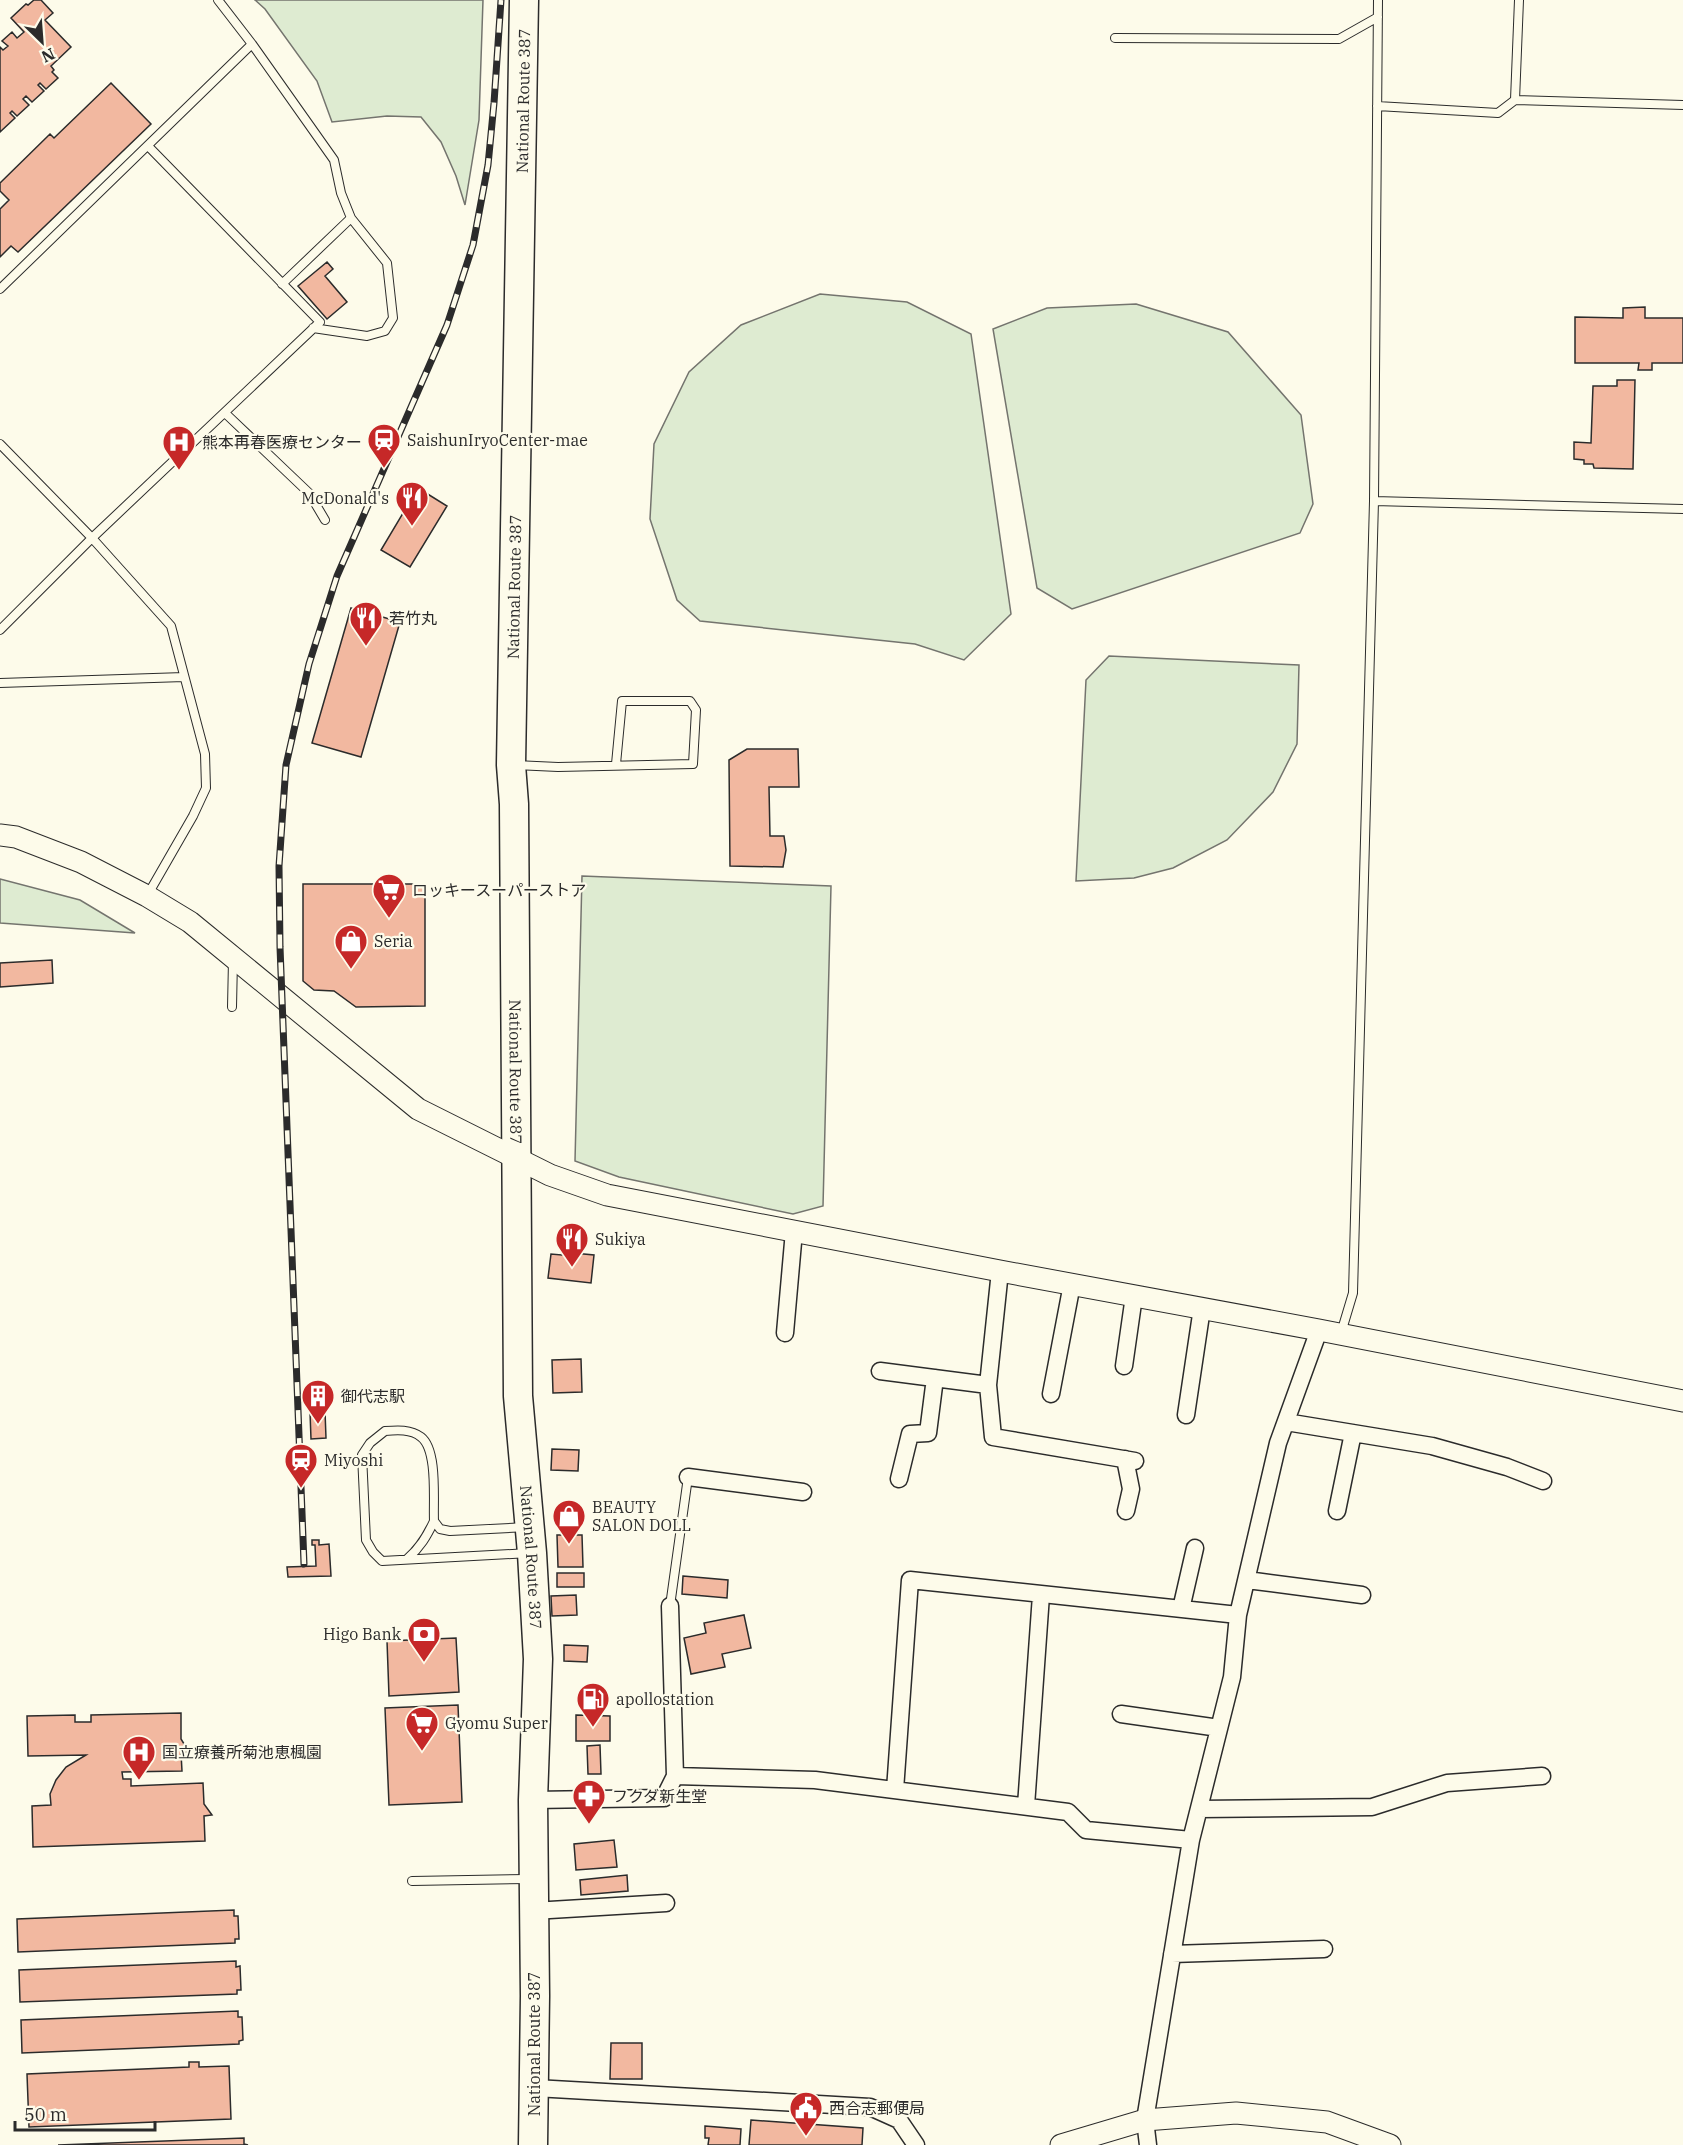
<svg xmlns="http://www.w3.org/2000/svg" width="1683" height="2145" viewBox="0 0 1683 2145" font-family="'IBM Plex Serif','Noto Sans JP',serif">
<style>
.green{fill:#deebd1;stroke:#74746e;stroke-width:1.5}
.building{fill:#f2b8a0;stroke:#2b2b2b;stroke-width:1.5}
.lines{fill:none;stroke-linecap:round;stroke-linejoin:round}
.service-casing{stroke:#2b2b2b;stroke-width:10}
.minor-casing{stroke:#2b2b2b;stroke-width:19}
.tertiary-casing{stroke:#2b2b2b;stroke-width:23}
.trunk-casing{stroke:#2b2b2b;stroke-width:31}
.service{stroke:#fdfbea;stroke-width:8}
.minor{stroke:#fdfbea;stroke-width:16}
.tertiary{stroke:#fdfbea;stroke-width:21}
.trunk{stroke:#fdfbea;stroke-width:28}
.rail-casing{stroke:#2b2b2b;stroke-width:7}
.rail{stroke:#fdfbea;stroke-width:4.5;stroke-dasharray:14;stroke-linecap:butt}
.labels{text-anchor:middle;stroke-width:4.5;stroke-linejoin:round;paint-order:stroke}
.street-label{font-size:16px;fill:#2b2b2b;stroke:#fdfbea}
.poi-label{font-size:16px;fill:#2b2b2b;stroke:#fdfbea;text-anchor:start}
</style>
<rect width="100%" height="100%" fill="#fdfbea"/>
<!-- green -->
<path class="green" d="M255,0h228l-4,120 -14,85 -9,-29 -15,-34 -20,-25 -34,-1 -55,6 -15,-41 -52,-72z
M820,294l87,8 64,32 40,280 -47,46 -49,-16 -215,-23 -23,-21 -27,-81 4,-75 35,-72 52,-47z
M1136,304l92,28 73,83 12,89 -13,29 -228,76 -35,-21 -44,-259 54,-21z
M1109,656l190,9 -2,79 -24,48 -46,48 -54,28 -39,10 -58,3 10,-201z
M582,876l249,10 -8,320 -30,8 -174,-37 -44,-16z
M0,879l80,21 55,33 -135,-10z"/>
<!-- building -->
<path class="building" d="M34,0h7l12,13 -8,7 26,27 -20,19 3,4 -2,2 6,6 -12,11 -6,-6 -2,2 6,6 -12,11 -6,-6 -3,3 6,6 -12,11 -5,-5 -2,2 5,5 -15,14v-85l3,3 5,-4 -6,-5 10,-9 5,6 7,-6 -13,-14 15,-14 2,1z
M111,83l40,41 -133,128 -7,-6 -11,11v-48l9,-9 -9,-9v-8l50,-49 4,4z
M327,262l6,7 -8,7 22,26 -20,17 -29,-33z
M1645,307v11h38v45h-31v7h-14l1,-7h-64v-46l48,1v-10z
M1617,380h18l-2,89 -39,-1 -1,-4h-9v-4l-10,-1v-17l17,1 2,-57h24z
M418,488l29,18 -37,61 -29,-17z
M351,608l49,14 -39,135 -49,-14z
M747,749h51l1,38h-30l1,49h14l2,14 -3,17 -53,-1 -1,-106z
M303,884h122v122l-69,1 -22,-16 -20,-1 -11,-9z
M52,960l1,23 -53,4v-24z
M573,1253l21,2 -3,28 -43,-5 3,-24 22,2z
M581,1359l1,33 -29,1 -1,-33z
M325,1411l1,27 -15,1 -1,-27z
M552,1449l27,1 -1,21 -27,-1z
M557,1535h25l1,32h-25z
M312,1540h7v5l10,-1 2,32 -43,1 -1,-10 29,-1 -1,-21h-3z
M557,1573h27v14h-27z
M683,1576l45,4 -1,18 -45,-4z
M576,1595l1,20 -25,1 -1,-20z
M744,1615l7,33 -29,6 3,13 -34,7 -7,-36 22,-5 -2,-10z
M456,1638l3,54 -70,4 -2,-55z
M564,1645l24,1 -1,16 -23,-1z
M458,1705l4,97 -73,3 -4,-97z
M181,1713v26l8,13 -8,1 1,18 -60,1 1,7h8v7l72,-3 1,21 8,11 -8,1 1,25 -172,6 -1,-41 19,-1 -1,-11 6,-14 10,-13 20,-12 -58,1 -1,-40 48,-1v7h16v-7z
M576,1715l34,1v25h-34z
M600,1745l1,29h-13l-1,-28z
M614,1840l3,27 -41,3 -2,-26z
M627,1875l1,16 -47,4 -1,-15z
M234,1910v6h4l1,23h-4v4l-217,9 -1,-33z
M236,1961v6l4,-1 1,24h-4v4l-217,8 -1,-32z
M238,2011v6h4l1,23 -4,1v3l-217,9 -1,-33z
M611,2043h31v36h-32z
M189,2062h10v5l30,-1 2,53 -202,8 -2,-53 162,-7z
M751,2120l112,8 -1,17h-113z
M705,2126l36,3 -1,16h-32l1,-7h-4z
M244,2138v6l4,1h-190z"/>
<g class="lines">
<!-- service casing -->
<g class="service-casing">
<path id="service" d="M218,0l34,44 82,116 7,33 10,25 36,45 6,55 -8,13 -18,5 -54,-8
M1115,38l224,1 39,-22
M1515,100l4,-100
M1377,106l121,7 17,-13 168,5
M282,284l69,-66
M0,289l252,-245
M225,413l84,80 16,27
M0,444l92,94 79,88 34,128 1,34 -13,28 -46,80
M1374,501l309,8
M0,630l92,-92 228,-216 -172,-176
M0,683l184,-6
M515,765l43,2 135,-3 3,-54 -6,-9h-68l-6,63
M232,1007l1,-47
M1341,1333l12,-40 21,-792 4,-501
M527,1527l-77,4 -10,-2 -6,-8c-1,-20 4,-71 -13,-84 -10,-8 -24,-7 -36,-6l-15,12 -8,12 4,85 7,12 9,9 147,-8
M407,1559c13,-11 20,-23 27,-38
M670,1606l18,-129
M412,1881l117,-2"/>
</g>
<!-- minor casing -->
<g class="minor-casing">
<path id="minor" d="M1000,1271l-12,114 5,52 142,24
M785,1333l9,-102
M1124,1366l10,-70
M880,1371l108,14
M1051,1394l21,-110
M1186,1415l16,-107
M1286,1422l146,24 75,21 36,14
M1125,1459l6,30 -5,22
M688,1477l115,15
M899,1479l11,-45 18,-1 7,-55
M1337,1511l16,-78
M1247,1580l115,15
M670,1606l5,170
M1181,1609l14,-61
M1121,1714l98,14
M895,1790l15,-210 328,35
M533,1800l131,-2 11,-22 140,4 253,32 18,18 105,10
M1026,1806l15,-211
M1199,1809l173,-2 75,-24 95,-7
M533,1911l133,-8
M1172,1954l152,-5
M535,2088l335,19 29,13 17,25
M1148,2145l-3,-25 46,-280 41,-163 6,-62 40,-172 41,-113"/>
</g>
<!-- tertiary casing -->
<g class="tertiary-casing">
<path id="tertiary" d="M0,835l16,2 65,25 66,34 43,26 228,187 132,66 57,20 393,76 319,59 364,71
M1061,2145l84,-25 91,-7 91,9 63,23"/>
</g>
<!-- trunk casing -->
<g class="trunk-casing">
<g id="trunk">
<path id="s1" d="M524,0l-13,765 3,39 4,592 14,157 6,106 -5,141 2,196 -2,149"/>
</g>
</g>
<!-- service -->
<use href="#service" class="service"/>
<!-- minor -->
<use href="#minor" class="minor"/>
<!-- tertiary -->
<use href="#tertiary" class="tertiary"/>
<!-- trunk -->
<use href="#trunk" class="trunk"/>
<!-- rail casing -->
<g class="rail-casing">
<path id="rail" d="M304,1564l-24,-617 -1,-81 7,-101 23,-101 28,-88 110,-251 26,-80 15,-80 6,-62 7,-103"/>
</g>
<!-- rail -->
<use href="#rail" class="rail"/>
</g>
<!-- icons -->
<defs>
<g id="station-pin" transform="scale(1.725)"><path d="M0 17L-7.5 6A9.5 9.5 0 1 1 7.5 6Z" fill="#c62828" stroke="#fdfbea"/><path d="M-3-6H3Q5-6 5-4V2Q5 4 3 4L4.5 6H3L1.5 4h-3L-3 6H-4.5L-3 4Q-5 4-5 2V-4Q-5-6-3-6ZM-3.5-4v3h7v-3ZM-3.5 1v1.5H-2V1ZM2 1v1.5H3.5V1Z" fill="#fff"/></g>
<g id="hospital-pin" transform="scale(1.725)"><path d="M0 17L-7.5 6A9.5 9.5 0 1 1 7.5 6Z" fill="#c62828" stroke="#fdfbea"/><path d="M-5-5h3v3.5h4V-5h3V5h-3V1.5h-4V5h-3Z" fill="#fff"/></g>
<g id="restaurant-pin" transform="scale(1.725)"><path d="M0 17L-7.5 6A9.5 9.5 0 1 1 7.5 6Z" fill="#c62828" stroke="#fdfbea"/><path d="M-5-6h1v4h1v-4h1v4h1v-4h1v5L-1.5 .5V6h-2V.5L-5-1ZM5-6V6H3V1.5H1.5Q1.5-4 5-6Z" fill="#fff"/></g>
<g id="supermarket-pin" transform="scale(1.725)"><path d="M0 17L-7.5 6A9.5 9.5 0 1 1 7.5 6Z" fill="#c62828" stroke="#fdfbea"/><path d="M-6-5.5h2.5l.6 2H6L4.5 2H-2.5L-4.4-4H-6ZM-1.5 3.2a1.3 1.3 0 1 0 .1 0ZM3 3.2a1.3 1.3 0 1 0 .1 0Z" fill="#fff"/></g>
<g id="shop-pin" transform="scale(1.725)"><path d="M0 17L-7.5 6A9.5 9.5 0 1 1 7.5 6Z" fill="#c62828" stroke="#fdfbea"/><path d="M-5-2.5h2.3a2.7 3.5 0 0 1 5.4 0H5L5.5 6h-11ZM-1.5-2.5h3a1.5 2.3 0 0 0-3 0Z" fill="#fff"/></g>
<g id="building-pin" transform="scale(1.725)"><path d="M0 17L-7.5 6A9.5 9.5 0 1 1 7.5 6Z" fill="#c62828" stroke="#fdfbea"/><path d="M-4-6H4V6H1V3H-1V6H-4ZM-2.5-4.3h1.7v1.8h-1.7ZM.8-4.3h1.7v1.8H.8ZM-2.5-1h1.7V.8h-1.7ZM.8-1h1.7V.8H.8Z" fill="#fff"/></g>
<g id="bank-pin" transform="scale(1.725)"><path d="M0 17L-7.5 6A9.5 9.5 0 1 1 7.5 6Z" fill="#c62828" stroke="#fdfbea"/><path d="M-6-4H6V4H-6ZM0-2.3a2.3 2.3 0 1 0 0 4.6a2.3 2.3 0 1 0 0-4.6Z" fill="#fff"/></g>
<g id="fuel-pin" transform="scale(1.725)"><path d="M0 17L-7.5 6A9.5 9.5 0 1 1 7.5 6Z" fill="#c62828" stroke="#fdfbea"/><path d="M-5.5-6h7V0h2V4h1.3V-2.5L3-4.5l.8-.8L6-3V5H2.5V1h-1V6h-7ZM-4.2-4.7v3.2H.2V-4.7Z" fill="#fff"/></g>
<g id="pharmacy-pin" transform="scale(1.725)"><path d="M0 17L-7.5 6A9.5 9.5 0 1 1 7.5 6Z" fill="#c62828" stroke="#fdfbea"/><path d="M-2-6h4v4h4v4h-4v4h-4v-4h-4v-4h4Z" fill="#fff"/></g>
<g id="civic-pin" transform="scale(1.725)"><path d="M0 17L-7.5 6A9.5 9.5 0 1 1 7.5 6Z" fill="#c62828" stroke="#fdfbea"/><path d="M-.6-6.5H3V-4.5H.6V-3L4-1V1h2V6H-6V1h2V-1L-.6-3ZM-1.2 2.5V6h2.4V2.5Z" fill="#fff"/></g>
</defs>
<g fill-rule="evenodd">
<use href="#station-pin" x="384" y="440"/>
<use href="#hospital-pin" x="179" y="442"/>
<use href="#restaurant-pin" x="412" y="498"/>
<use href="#restaurant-pin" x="366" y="618"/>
<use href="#supermarket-pin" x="389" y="890"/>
<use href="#shop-pin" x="351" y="941"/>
<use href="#restaurant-pin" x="572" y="1239"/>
<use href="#building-pin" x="318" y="1396"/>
<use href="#station-pin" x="301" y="1460"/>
<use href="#shop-pin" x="569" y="1516"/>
<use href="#bank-pin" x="424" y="1634"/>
<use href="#fuel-pin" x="593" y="1699"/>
<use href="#supermarket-pin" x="422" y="1723"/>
<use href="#hospital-pin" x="139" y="1752"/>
<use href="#pharmacy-pin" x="589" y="1796"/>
<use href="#civic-pin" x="806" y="2108"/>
</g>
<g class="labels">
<!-- street labels -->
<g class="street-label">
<text transform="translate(523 101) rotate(-89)" y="6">National Route 387</text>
<text transform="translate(514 587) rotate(-89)" y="6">National Route 387</text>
<text dy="6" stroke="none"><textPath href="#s1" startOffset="1072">National Route 387</textPath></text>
<text dy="6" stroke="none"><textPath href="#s1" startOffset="1558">National Route 387</textPath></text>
<text transform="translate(534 2044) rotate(-90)" y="6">National Route 387</text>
</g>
<!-- poi labels -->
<g class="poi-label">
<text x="407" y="446">SaishunIryoCenter-mae</text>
<text x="202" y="448">熊本再春医療センター</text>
<text x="389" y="504" text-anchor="end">McDonald's</text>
<text x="389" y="624">若竹丸</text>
<text x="412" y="896">ロッキースーパーストア</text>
<text x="374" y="947">Seria</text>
<text x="595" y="1245">Sukiya</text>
<text x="341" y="1402">御代志駅</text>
<text x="324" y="1466">Miyoshi</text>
<text x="592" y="1513">BEAUTY<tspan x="592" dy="18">SALON DOLL</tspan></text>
<text x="401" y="1640" text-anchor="end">Higo Bank</text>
<text x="616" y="1705">apollostation</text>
<text x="445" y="1729">Gyomu Super</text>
<text x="162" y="1758">国立療養所菊池恵楓園</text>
<text x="612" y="1802">フクダ新生堂</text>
<text x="829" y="2114">西合志郵便局</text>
</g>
</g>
<!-- north arrow -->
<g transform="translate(42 42) rotate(155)" stroke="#fdfbea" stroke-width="4.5" paint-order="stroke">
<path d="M0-4.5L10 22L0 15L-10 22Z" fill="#2b2b2b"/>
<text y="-9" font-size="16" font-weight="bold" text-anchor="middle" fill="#2b2b2b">N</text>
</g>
<!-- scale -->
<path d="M15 2121v9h140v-9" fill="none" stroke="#2b2b2b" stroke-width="3"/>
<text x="24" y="2121" font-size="18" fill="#2b2b2b" stroke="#fdfbea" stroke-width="4.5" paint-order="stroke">50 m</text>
</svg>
